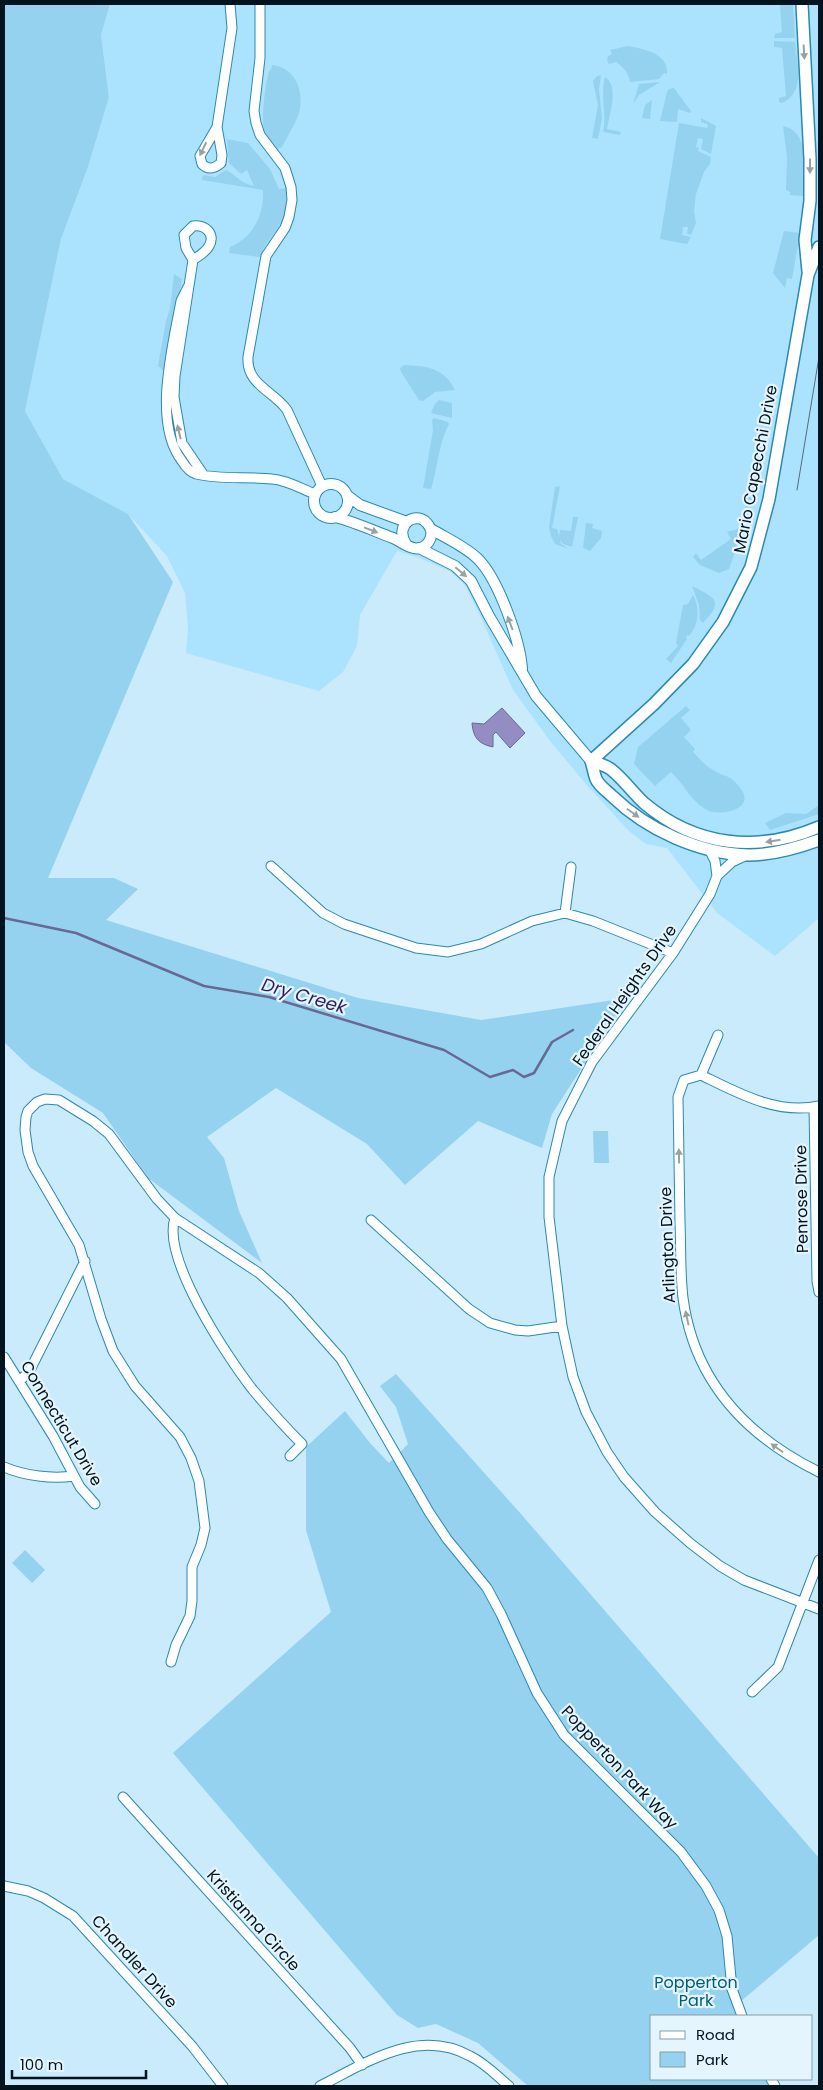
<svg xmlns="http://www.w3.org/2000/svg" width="823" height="2090" viewBox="0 0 823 2090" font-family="Poppins,sans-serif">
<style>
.built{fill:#abe2fe}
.green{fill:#95d2f0}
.water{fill:#948dc4;stroke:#686892}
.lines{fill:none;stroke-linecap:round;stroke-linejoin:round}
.stream{stroke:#686892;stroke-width:2.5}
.minor-casing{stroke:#2a89b0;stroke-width:11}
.tertiary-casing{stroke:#2a89b0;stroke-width:12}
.secondary-casing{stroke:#2a89b0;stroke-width:14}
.minor{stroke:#fff;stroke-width:9}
.tertiary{stroke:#fff;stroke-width:10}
.secondary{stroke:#fff;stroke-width:11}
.tram{stroke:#546e7b;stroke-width:1}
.oneway{fill:#99a1a5}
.labels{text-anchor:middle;stroke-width:4.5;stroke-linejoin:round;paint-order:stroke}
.street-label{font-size:16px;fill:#00131f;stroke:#e4f5fd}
.park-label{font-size:16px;fill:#015c7c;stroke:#e4f5fd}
.water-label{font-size:18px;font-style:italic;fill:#2e1c5e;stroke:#e4f5fd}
</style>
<rect width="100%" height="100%" fill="#c9ebfb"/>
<!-- built -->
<path class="built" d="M110,4h709v914l-44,38 -58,-43 -50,-65 -21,-4 -17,-13 -44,-48 -35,-42 -37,-51 -35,-79 -14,-27 -13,-12 -31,-14 -23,-7 -37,64 -3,31 -14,26 -24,19 -133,-38 2,-24 -3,-36 -18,-37 -39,-42 -65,-35 -38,-68 36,-172 27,-72 21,-70 -8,-62z"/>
<!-- green -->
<path class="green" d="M4,4h106l-9,31 8,62 -21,70 -27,72 -36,172 38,68 65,35 45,68 -125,296h66l24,11 -32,31 252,78 123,22 146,-22 -75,116 -10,34 -64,-27 -73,64 -38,-41 -91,-56 -69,49 17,21 15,53 23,52 -114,-85 -45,-65 -72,-45 -27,-26z
M780,4h13l2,34h-21l1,-4 7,-2z
M774,41l21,1c2,21 11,50 -13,61l-3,-1v-4l7,-2 -4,-48 -8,-1z
M628,46c15,3 41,7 39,28l-3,-1 -5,6 -29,3c-1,-8 -7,-16 -14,-20l-7,2 -2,-4 1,-4 4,-2 -2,-4z
M272,65c24,2 34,29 26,51 -4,10 -11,21 -16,31l-4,2c-6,-5 -13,-11 -14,-19 -3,-12 1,-42 4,-55 1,-5 4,-5 4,-10z
M601,75l-2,14 3,29 -4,21 -6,-1 6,-33 -5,-24 4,-5z
M605,77c15,9 4,38 2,52l14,3 -1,3 -17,-3c4,-18 -3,-37 2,-55z
M660,82l-21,13 -6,9 6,-20z
M674,88l17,23 -1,2 -12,-4 -1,13 -17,-1 7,-29 2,-3z
M652,100l-2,19 -8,-1 3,-13z
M701,118l15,8 -5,28 -10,-5 2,-10 -5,-1 -2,9 3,1 -1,3 13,6 -1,7 -6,8 -8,22 -2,17 2,12 -5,12 -4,-1 1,-7h-5l-1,8 9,2 -4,7 -27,-5 19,-116 28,5 1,-4 -7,-2z
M783,126c29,6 21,47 21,70l-14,-1v-3l-4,-2 1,-33z
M227,139l21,4 22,26 9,20 7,-1c5,38 -15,41 -26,69l-31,-4 1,-6c24,-10 34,-33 33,-57l-61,-10 1,-5 12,2 11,-7c12,6 12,12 28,16l-7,-16 -6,4 -12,-11z
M784,231l16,2 -8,46 -5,-1 -2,10 -12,-15z
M174,274l8,5 -15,85 -4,6 -5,-4 8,-45 4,-12z
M404,365c24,1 40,3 51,25l-20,2 -12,9 -4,-1 -18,-28 -1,-4z
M439,400l13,3v15l-21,-5 4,-9z
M434,418l14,4 1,2c-11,20 -11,44 -18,65l-8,-1 10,-58 -1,-10z
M758,470l2,1 -4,22 -27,76 -10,4 -19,-8 -7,-8 3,-4 5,7 30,-21 -4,-7c2,-1 5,-1 8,-2 14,-5 9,-25 12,-35l9,-8z
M560,486l-8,42 5,1 4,15 8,5 -14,-5 -4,-8 -2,-9 6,-40z
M573,517h5l-6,30 -9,-3 -4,-6 1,-8 11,1z
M586,523l7,1 -1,4 10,3 -1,7 -11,13 -7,-3z
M692,586c24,12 32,15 11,37l-3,-3 -1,-15z
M693,595c7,13 6,29 -4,41l-1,-1 -2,2 1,2 -16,24 -5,-4 12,-13 -2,-3 7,-38 5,-1z
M686,706l4,4 -9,8 10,12 -7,7 11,12 -2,3c6,6 12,14 20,18 12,8 17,3 28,19 15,20 -22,29 -36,20 -15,-9 -21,-25 -34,-37l-16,14 -21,-22 4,-17z
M819,805v9l-49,16 -5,-7 21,-10 20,1z
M593,1131h15l1,32h-15z
M396,1374l125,140 298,344v77l-86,73 3,8h-84v63h113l4,7h-241l-50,-43 -42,-19 -18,4 -21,-13 -224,-262 158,-141 -25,-82v-83l39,-36 25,32 19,20 19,-19 -12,-37 -16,-21z
M25,1550l20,20 -13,13 -20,-20z"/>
<!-- water -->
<path class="water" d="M502,708l23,25 -15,15 -14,-16 -3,3v12c-14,-3 -20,-9 -21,-24l12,1z"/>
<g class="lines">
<!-- stream -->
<path class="stream" d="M4,918l72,15 128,53 65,11 175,53 46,27 23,-7 11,7 10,-4 18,-31 21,-12"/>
<!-- minor casing -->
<g class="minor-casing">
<path id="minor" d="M260,4v54l-6,53 2,12 4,12 25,33 6,19 1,13 -3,17 -4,11 -19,28 -18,101c-2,28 26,34 39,53l35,76
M217,127l-17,29 2,8c7,7 13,4 19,-1l1,-8 -5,-28 15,-99 -2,-24
M193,260l-7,-12 -2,-13 9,-9c12,-2 23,8 16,20 -3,6 -10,10 -16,14l-18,116 -1,21 8,46 21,31
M188,287l-7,14c-8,44 -29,122 1,160 3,5 8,11 14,13 25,6 50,2 76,5 15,1 30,10 43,15
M709,849l6,12 2,15
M747,855l-15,7 -15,14 -7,18 -37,59 -81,109 -30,59 -13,56v40l13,109 11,51 13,35 21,40 17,25 31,35 35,31 30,23 24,14 75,29
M271,866l52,47 21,11 72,24 32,4 33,-8 51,-23 33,-8 28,8 80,32
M565,913l6,-46
M701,1075l-17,5 -6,17c1,42 1,84 2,125 1,25 0,51 3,76 11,83 63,138 136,174
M701,1075c37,18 76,40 118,31
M701,1075l17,-40
M814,1107l3,174 2,11
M175,1218c-14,40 53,140 78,172 16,19 32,37 49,54l-12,12
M371,1220l98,89 21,14 25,7 13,1 34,-5
M4,1357l49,79 27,51 15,17
M20,1381l10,-11 55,-109
M4,1467c21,9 48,12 70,9
M171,1662l5,-17 14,-29 2,-15v-34l9,-22 4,-17 -6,-47 -8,-23 -11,-21 -45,-51 -22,-35 -12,-32 -22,-74 -46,-79 -5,-14 -3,-22 1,-13 2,-6 9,-9 8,-3 14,1 34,21 16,13 48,65 18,19 84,55 28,25 54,61 88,153 18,27 40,49 14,26 36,79 27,42 117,117 25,34 13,24 8,26 5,53 10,27
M752,1692l26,-25 41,-107
M123,1797l227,251 12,17
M4,1886l24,5 16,7 29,18 119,130 31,40
M771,2079l4,7
M320,2086c46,-23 98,-59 150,-30 15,7 27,20 39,30"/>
</g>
<!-- tertiary casing -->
<g class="tertiary-casing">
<path id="tertiary" d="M314 501a17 17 0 1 1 34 0a17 17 0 1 1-34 0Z
M348,496l12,9 47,17
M335,517c20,5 39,14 58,21 7,3 14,9 21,10 12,3 22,-12 15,-22 -11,-18 -36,-2 -23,18
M431,529c15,9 33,17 46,29 21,20 43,82 45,111
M419,548l36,18 16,15 18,35 47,80 55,65"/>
</g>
<!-- secondary casing -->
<g class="secondary-casing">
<path id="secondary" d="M802,4l8,155v42l-5,39 3,31
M591,761l63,-57 39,-40 30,-42 28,-55 18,-68 39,-224 11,-28
M591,761c2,6 3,13 5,18 3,7 11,12 16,17 35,34 88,58 137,59 24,0 48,-7 70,-15
M591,761c6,2 13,4 18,7 10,6 25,26 35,35 52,44 114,50 175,24"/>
</g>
<!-- minor -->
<use href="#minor" class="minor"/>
<!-- tertiary -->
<use href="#tertiary" class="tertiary"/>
<!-- secondary -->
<use href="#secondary" class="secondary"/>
<!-- tram -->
<path class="tram" d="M797,490l22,-133"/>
</g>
<!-- one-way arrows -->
<defs><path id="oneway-solid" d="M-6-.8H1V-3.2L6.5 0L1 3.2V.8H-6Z" transform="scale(1.25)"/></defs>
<g class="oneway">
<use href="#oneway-solid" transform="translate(804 52) rotate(87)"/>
<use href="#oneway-solid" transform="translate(203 149) rotate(116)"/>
<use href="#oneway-solid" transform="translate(810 166) rotate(90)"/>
<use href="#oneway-solid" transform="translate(179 432) rotate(-103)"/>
<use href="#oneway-solid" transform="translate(371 530) rotate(21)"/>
<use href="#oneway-solid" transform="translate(461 572) rotate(40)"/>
<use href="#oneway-solid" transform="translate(510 623) rotate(-111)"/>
<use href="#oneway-solid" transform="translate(633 813) rotate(35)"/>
<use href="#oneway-solid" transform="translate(773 841) rotate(171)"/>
<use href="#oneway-solid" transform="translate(679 1156) rotate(-91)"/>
<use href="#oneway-solid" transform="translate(687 1318) rotate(-102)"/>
<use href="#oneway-solid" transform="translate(777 1448) rotate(-145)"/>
</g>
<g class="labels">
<!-- street labels -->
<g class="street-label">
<text transform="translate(755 469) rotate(-79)" y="6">Mario Capecchi Drive</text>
<text transform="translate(624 995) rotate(-55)" y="6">Federal Heights Drive</text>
<text transform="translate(801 1199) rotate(-91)" y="6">Penrose Drive</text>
<text transform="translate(667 1245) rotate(-92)" y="6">Arlington Drive</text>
<text transform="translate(62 1423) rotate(59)" y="6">Connecticut Drive</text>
<text transform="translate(620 1767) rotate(47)" y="6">Popperton Park Way</text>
<text transform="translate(254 1920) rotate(48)" y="6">Kristianna Circle</text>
<text transform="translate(135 1961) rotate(48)" y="6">Chandler Drive</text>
</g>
<!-- park labels -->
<g class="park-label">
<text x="696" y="1988">Popperton<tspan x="696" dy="18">Park</tspan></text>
</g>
<!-- water labels -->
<g class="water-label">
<text transform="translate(304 996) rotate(16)" y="6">Dry Creek</text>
</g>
</g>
<!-- border -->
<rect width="823" height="2090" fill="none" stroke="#00131f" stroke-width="10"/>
<!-- legend -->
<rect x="650" y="2015" width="162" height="65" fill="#e4f5fd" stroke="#899ba4"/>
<rect x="660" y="2031" width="25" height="8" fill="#ffffff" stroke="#899ba4"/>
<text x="696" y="2040" font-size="15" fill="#00131f">Road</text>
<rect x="660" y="2052" width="25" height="15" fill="#95d2f0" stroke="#899ba4"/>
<text x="696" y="2065" font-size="15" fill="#00131f">Park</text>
<!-- scale -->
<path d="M12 2070v8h134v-8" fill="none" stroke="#00131f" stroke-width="2.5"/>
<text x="20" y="2070" font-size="15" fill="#00131f" stroke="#e4f5fd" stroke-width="4" paint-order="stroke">100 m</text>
</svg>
